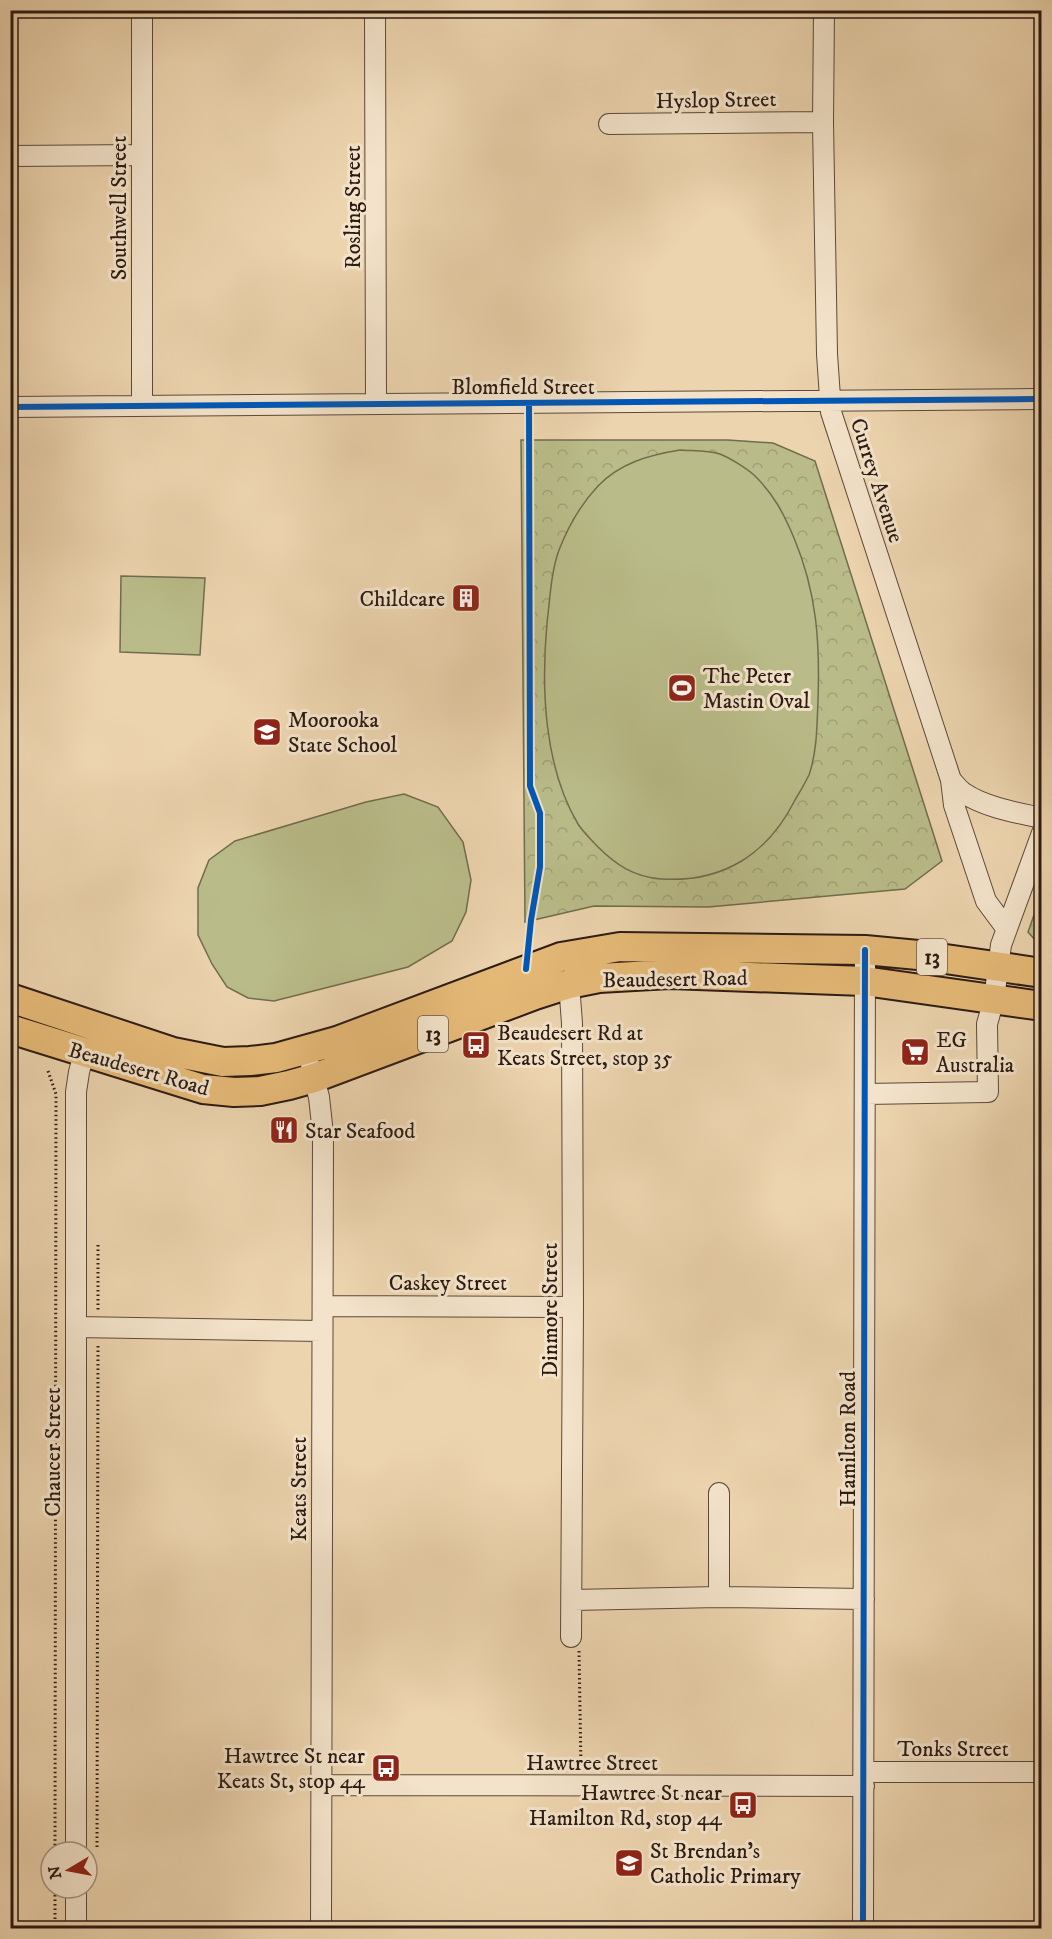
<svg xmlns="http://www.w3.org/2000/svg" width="1052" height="1939" viewBox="0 0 1052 1939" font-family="'IM FELL DW Pica',serif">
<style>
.forest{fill:url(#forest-crowns);stroke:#726c4e;stroke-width:1.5}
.pitch{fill:#b9bc89;stroke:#726c4e;stroke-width:1.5}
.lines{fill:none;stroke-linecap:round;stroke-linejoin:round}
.minor-casing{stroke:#5c493a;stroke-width:22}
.highway-casing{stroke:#2c1b13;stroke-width:32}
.path{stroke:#2c1b13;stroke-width:3;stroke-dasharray:1.5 3;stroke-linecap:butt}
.minor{stroke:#f3e3ca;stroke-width:20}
.highway{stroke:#e6ba77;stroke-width:28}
.cycleway-casing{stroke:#f3e3ca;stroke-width:10}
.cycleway{stroke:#0057b8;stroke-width:6}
.labels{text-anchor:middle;stroke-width:6;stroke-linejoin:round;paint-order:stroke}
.shield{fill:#f3e3ca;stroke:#68574a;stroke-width:1.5}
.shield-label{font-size:21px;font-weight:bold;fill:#2c1b13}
.street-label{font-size:22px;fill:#2c1b13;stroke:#f3e3ca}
.poi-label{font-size:22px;fill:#2c1b13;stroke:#f3e3ca;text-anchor:start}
</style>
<defs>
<pattern id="forest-crowns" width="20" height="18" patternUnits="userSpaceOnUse" patternTransform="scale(1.5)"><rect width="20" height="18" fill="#b9bc89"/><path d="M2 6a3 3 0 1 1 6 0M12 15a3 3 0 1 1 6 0" fill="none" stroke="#9fa175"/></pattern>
</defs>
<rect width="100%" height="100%" fill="#ecd4ae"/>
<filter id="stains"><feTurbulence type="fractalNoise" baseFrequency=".00333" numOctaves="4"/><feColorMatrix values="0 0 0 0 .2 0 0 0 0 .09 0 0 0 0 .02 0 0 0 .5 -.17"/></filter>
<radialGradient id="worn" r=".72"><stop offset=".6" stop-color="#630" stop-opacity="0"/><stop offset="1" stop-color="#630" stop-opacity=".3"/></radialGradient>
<!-- forest -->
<path class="forest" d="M521,440h207l45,3 42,18 127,400 -37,28 -197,18 -114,-1 -69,16z
M1041,895v48l-4,-1 -9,-10z"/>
<!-- pitch -->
<path class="pitch" d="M680,450c12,1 28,0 40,4 10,4 26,14 34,21 19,18 30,39 40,63 23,55 26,104 24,163 -1,24 -1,51 -9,74 -4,8 -9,17 -14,25 -27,54 -72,83 -134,79 -27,-2 -45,-14 -64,-33 -6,-7 -14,-14 -19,-22 -34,-57 -37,-136 -31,-201 3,-24 4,-51 12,-73 9,-23 22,-46 39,-64 22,-23 51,-31 82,-36z
M121,576l84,2 -5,77 -80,-3z
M404,794l34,13 25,35 8,38 -5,32 -14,29 -44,26 -134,34 -26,-3 -21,-11 -15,-23 -14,-29v-47l11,-28 26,-19 131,-39z"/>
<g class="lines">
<!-- minor casing -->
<g class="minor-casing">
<path id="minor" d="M375,10l1,394
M824,10l-1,112 4,232 4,58 120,368c4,4 8,10 13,13 20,14 54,20 78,25
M609,124l214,-2
M10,156l132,-1
M142,406v-396
M10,407l1025,-8
M951,780l3,25 32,96 20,27
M569,984l3,39 1,284 -2,330
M311,1068l8,29 4,37 -2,794
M865,1094l123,-2 -1,-68 7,-25 7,-54 41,-112
M323,1306l250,1
M76,1327l246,4
M719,1493v104
M572,1600l147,-3 145,2
M864,1772h178
M321,1785l543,1
M76,1852v-760l3,-20 5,-19
M76,1888v40
M863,1928l2,-978"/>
</g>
<!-- highway casing -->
<g class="highway-casing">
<path id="highway" d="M10,998l163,54 50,10 27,-1 26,-3 61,-17 224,-84 59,-10 245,3 53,5 124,18
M10,1029l193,60 31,3 26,-1 29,-6 25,-7 221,-83 34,-11 30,-6 71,-4 194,7 178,25"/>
</g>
<!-- path -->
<path class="path" d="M48,1071l8,23 -1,758
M98,1245v66
M579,1651l2,117
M97,1847l1,-502
M55,1928v-40"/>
<!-- minor -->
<use href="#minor" class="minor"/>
<!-- highway -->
<use href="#highway" class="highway"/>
<!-- cycleway casing -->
<g class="cycleway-casing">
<path id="cycleway" d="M10,407l1025,-8
M526,969l5,-49 9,-53v-54l-10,-27 -1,-382
M863,1928l2,-978"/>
</g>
<!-- cycleway -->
<use href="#cycleway" class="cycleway"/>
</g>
<!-- icons -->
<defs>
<g id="building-square" transform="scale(1.5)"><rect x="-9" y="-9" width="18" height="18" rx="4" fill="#8f2418" stroke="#f3e3ca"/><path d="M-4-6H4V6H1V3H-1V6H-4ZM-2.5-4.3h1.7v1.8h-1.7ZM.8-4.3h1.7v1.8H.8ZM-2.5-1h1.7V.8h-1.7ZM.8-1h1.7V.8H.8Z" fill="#fff"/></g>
<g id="stadium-square" transform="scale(1.5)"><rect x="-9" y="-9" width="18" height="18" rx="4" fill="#8f2418" stroke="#f3e3ca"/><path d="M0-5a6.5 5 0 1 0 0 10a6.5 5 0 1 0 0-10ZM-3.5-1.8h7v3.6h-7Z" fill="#fff"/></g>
<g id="school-square" transform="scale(1.5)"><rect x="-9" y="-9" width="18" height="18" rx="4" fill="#8f2418" stroke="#f3e3ca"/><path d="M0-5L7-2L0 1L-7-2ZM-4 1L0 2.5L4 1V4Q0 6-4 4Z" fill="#fff"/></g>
<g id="bus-square" transform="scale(1.5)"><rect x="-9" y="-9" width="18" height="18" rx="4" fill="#8f2418" stroke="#f3e3ca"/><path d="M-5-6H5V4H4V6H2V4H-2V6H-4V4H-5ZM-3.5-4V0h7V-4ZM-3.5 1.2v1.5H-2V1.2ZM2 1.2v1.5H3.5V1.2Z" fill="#fff"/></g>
<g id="supermarket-square" transform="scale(1.5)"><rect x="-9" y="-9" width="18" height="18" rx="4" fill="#8f2418" stroke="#f3e3ca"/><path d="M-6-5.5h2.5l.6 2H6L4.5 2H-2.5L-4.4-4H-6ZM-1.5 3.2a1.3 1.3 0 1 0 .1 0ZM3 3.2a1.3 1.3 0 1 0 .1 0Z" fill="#fff"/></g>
<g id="restaurant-square" transform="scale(1.5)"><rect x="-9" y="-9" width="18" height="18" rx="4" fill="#8f2418" stroke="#f3e3ca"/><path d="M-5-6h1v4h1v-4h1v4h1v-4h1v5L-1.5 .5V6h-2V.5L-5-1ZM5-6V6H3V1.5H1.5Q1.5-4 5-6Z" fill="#fff"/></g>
</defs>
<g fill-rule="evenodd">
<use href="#building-square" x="466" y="598"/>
<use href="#stadium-square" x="682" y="688"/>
<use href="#school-square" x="267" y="732"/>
<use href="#bus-square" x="476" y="1045"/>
<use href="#supermarket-square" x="915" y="1052"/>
<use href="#restaurant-square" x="284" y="1130"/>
<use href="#bus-square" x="386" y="1768"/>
<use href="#bus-square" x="743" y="1805"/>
<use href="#school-square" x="629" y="1863"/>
</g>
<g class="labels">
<!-- shield labels -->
<g class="shield">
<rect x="917" y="939" width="30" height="36" rx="4.5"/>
<rect x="418" y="1016" width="30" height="36" rx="4.5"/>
</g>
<g class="shield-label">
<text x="932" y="964">13</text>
<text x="433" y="1041">13</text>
</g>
<!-- street labels -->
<g class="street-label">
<text transform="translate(716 99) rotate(-1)" y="8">Hyslop Street</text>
<text transform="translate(352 207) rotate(-90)" y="8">Rosling Street</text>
<text transform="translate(118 208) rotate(-90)" y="8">Southwell Street</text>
<text x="523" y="394">Blomfield Street</text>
<text transform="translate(878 480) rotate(72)" y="8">Currey Avenue</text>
<text transform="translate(675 978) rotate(-1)" y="8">Beaudesert Road</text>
<text transform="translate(139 1068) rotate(16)" y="8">Beaudesert Road</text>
<text x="448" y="1290">Caskey Street</text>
<text transform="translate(549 1310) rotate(-90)" y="8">Dinmore Street</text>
<text transform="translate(847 1439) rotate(-90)" y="8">Hamilton Road</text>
<text transform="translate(52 1452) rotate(-90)" y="8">Chaucer Street</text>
<text transform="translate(298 1489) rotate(-90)" y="8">Keats Street</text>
<text x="953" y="1756">Tonks Street</text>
<text x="592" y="1770">Hawtree Street</text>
</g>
<!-- poi labels -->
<g class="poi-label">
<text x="445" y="606" text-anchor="end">Childcare</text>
<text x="703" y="683">The Peter<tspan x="703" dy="25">Mastin Oval</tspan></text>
<text x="288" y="727">Moorooka<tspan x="288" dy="25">State School</tspan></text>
<text x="497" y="1040">Beaudesert Rd at<tspan x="497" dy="25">Keats Street, stop 35</tspan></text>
<text x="936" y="1047">EG<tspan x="936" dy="25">Australia</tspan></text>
<text x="305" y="1138">Star Seafood</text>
<text x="365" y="1763" text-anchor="end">Hawtree St near<tspan x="365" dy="25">Keats St, stop 44</tspan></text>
<text x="722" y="1800" text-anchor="end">Hawtree St near<tspan x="722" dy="25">Hamilton Rd, stop 44</tspan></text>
<text x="650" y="1858">St Brendan's<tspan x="650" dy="25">Catholic Primary</tspan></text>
</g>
</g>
<!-- margin -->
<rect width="1052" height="1939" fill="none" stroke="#ecd4ae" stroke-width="36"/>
<rect x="12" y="12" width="1028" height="1915" fill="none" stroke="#2c1b13" stroke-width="3"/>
<rect x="18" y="18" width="1016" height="1903" fill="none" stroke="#2c1b13" stroke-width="1.5"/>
<!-- north arrow -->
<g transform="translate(69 1870) rotate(260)"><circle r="28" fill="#f3e3ca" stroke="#a39381" stroke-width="1.5"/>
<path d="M0-4.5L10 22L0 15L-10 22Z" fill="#8f2418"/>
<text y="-9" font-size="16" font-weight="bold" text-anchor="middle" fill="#2c1b13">N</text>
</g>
<rect width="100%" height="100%" filter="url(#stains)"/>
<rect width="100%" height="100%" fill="url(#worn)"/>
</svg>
